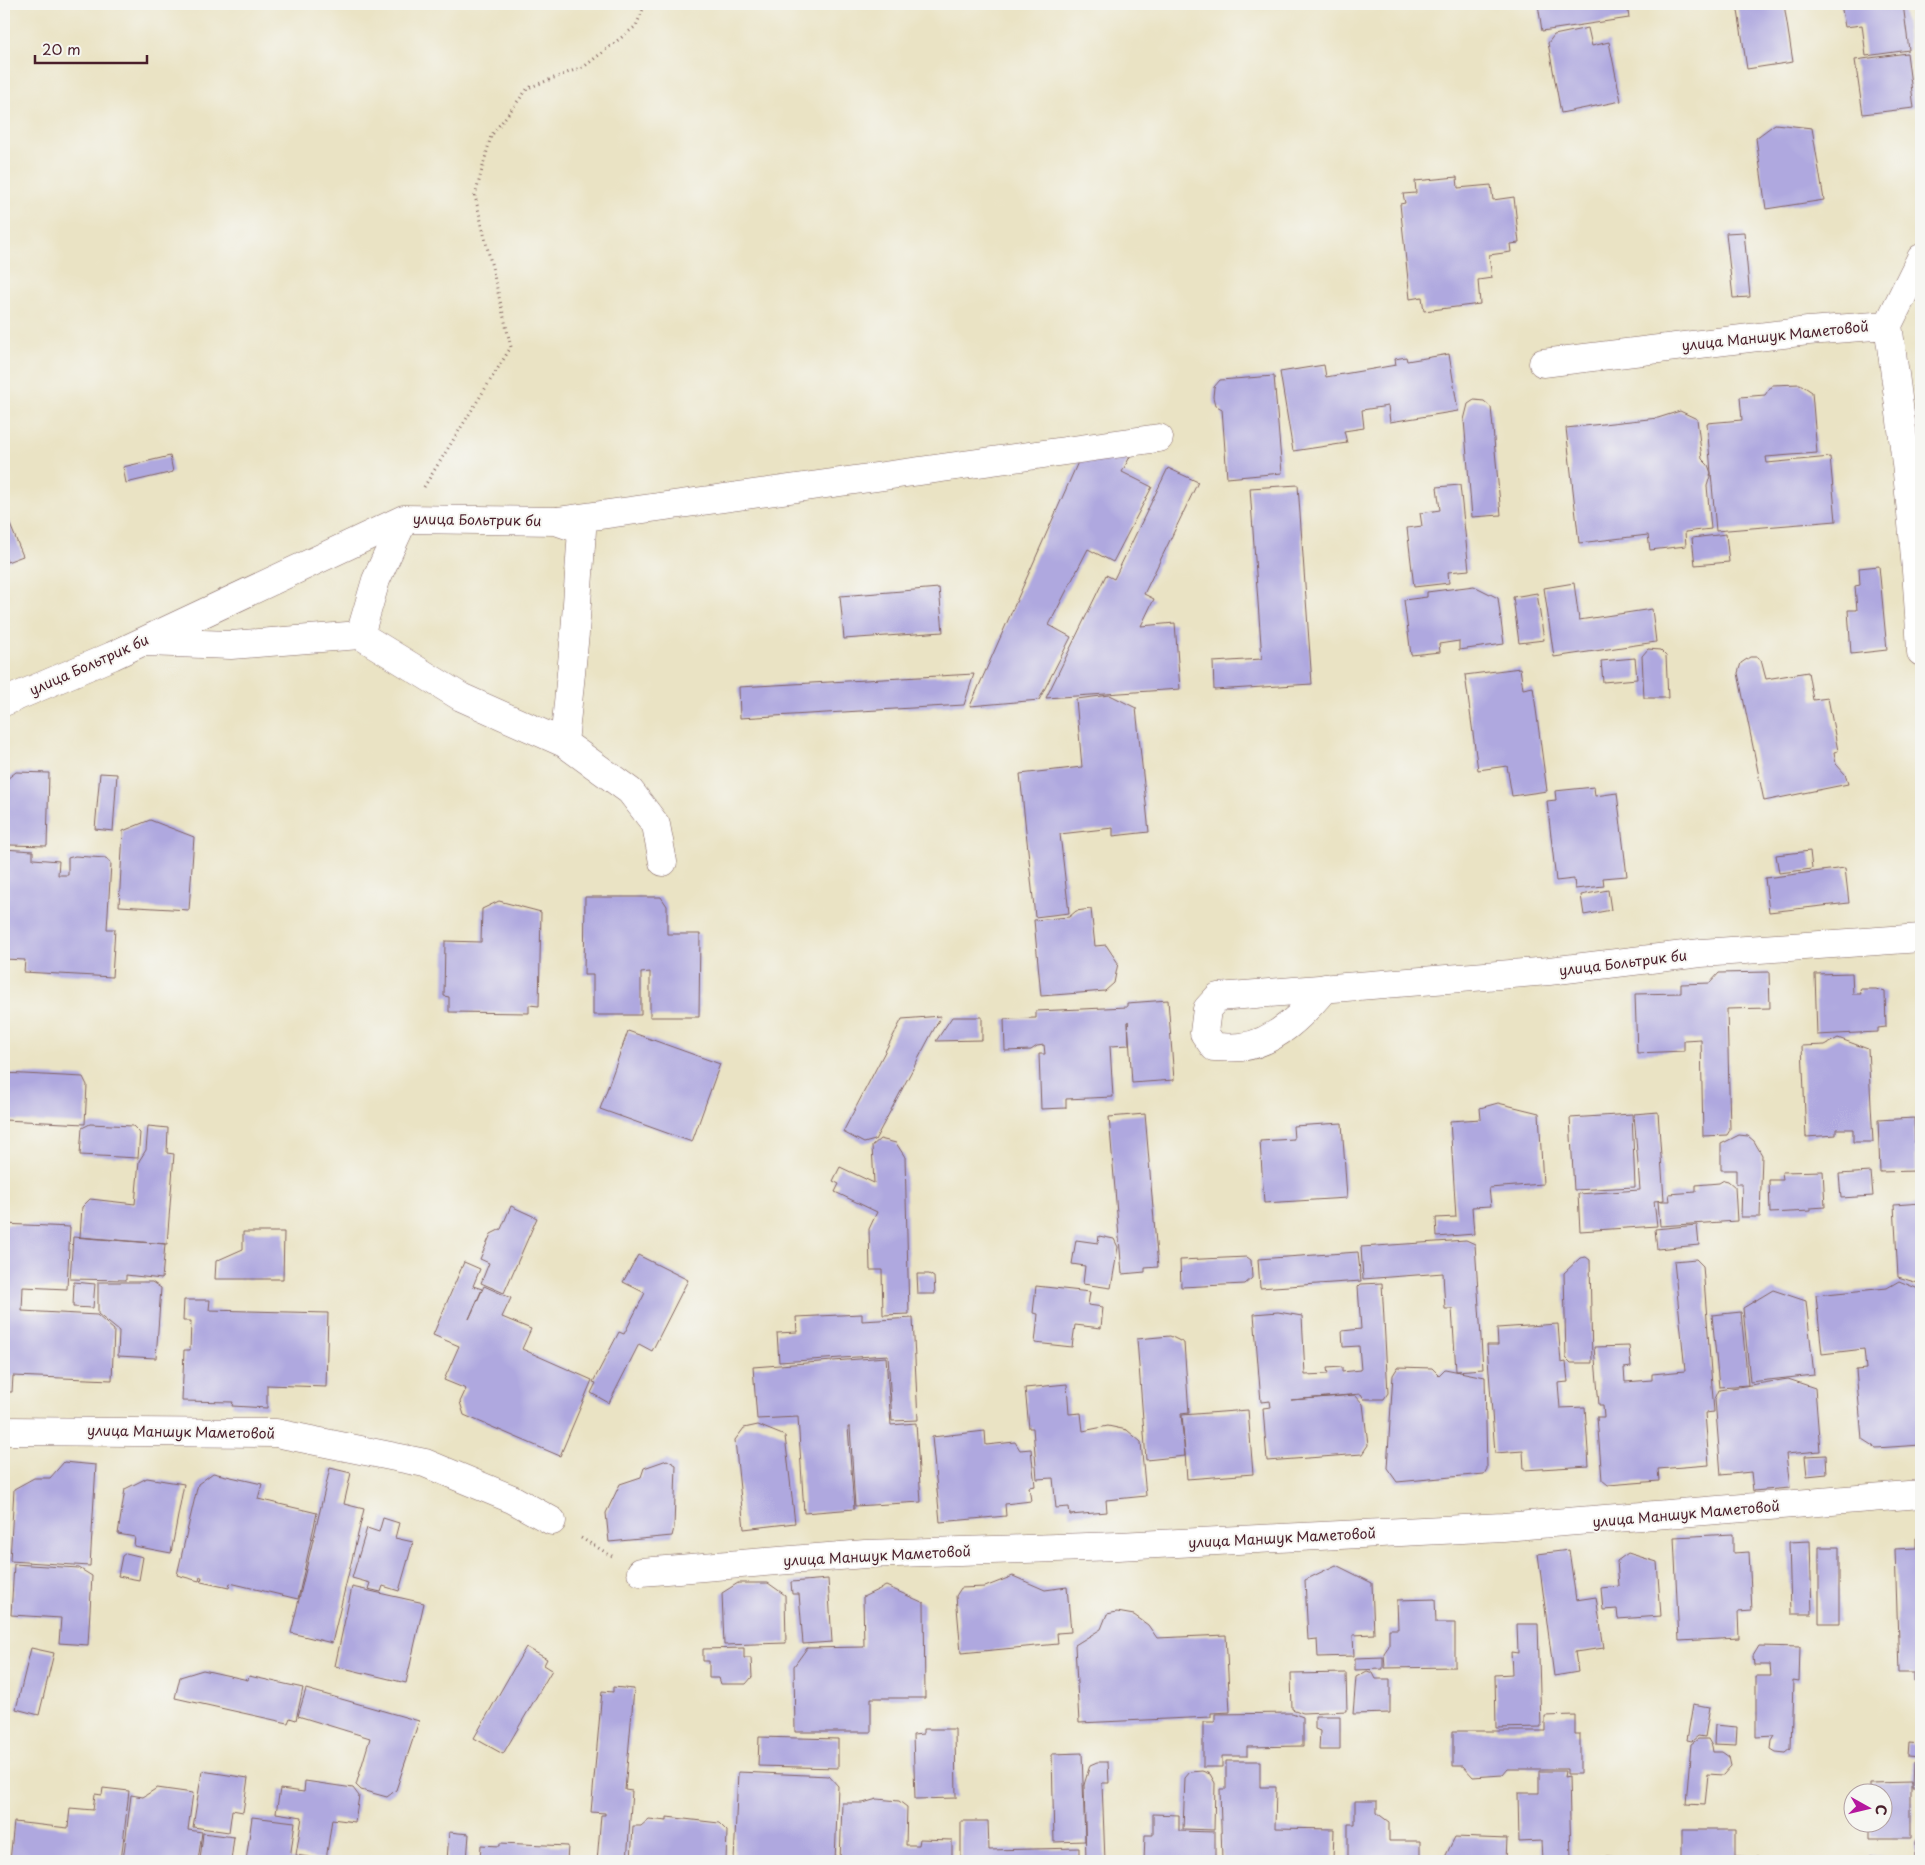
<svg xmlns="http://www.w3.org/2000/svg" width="1925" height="1865" viewBox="0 0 1925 1865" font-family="'Playpen Sans',sans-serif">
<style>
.building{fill:#afa8df}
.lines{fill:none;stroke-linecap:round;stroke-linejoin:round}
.minor-casing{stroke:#826461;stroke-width:29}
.path{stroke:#826461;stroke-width:3;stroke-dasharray:1 4;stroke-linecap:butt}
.minor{stroke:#fff;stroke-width:28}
.labels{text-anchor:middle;stroke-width:4;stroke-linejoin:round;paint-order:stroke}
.street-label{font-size:14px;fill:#4a1f2b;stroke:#f6f6f2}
</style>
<rect width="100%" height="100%" fill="#f6f6f2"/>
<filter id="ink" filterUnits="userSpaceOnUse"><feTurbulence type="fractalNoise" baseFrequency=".02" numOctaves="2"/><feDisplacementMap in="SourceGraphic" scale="10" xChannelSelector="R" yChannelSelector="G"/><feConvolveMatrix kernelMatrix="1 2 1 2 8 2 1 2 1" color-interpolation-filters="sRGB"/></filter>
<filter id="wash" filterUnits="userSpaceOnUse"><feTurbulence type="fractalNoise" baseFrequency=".0096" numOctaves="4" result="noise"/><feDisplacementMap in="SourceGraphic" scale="20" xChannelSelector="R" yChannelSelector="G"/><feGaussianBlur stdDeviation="1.12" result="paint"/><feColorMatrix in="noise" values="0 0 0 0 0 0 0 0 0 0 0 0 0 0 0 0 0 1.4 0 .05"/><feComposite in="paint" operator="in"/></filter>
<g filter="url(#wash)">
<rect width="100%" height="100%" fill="#eae3c4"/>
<g id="blocks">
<!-- building -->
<path class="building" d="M1538,4h89l2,14 -87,13z
M1737,4h47l9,58 -46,7z
M1841,4h62l6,46 -43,6 -4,-31 -17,2z
M1588,28l4,18 17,-4 12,59 -60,12 -13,-70 6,-8z
M1907,53l7,55 -51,6 -8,-54z
M1775,124l37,4 12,72 -58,9 -10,-71z
M1457,177l1,11 33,-3 2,15 21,-3 5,46 -9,1 1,8 -22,3 3,23 -14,2 2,24 -56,7 -2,-14 -12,2 -10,-95 5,-1 -2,-9 13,-1 -1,-12z
M1744,232l6,65 -17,1 -7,-65z
M1449,354l9,57 -68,11 -2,-16 -26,4 2,18 -20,3 3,12 -54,8 -13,-79 44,-7 2,12 70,-12 -1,-6 11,-2 1,4z
M1274,376l8,97 -55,5 -5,-69 -7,-4 -2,-8 1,-10 6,-7z
M1800,384l12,8 5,61 -51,4 1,6 63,-6 6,64 -120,10 -5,-58 -4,13 4,43 -26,3 1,14 -36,4 -2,-15 -69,8 -13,-115 92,-10 22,-7 17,8 5,40 6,6 3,8 -4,-50 35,-3 -2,-23 25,-2 7,-10z
M1474,400l10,1 7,6 10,108 -29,2 -8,-97 4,-16z
M1134,449l-12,23 30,15 -39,75 -25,-13 -39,76 22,12 -32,63 -69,6 112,-253z
M170,456l3,16 -47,11 -3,-16z
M1168,468l30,14 -54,112 10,5 -13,27 34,-3 5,66 -134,9 60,-123 8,4z
M1298,485l14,199 -98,6 -1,-28 49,-3 -12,-171z
M1460,485l9,85 -21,2 1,11 -35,4 -7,-59 15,-2 -2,-13 20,-3 -3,-23z
M4,510l19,46 -16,6 -3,-8z
M1726,534l3,28 -34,3 -3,-27z
M1879,566l8,84 -36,4 -3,-44h9l-2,-24 5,-1 -1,-17z
M1574,583l5,37 73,-11 4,33 -102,15 -10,-69z
M1474,586l24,12 6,46 -45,6v-9l-20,3 1,8 -29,3 -7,-55 23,-3v-5z
M939,588l4,44 -99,7 -4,-43z
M1537,593l7,47 -25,3 -6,-46z
M1648,649l12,1 6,6 2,42h-24l-2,-42z
M1750,657h6l5,3 5,19 42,-7 5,28 15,-2 10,53 -4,1 2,12 9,10 3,10 -84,17 -26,-128 3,-10z
M1635,658l2,21 -34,3 -2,-21z
M1520,668l3,21 10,-2 14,104 -35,5 -5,-30 -29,4 -13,-95z
M974,674l-10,31 -224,13 -1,-31z
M1110,695l26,13 13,124 -36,4v-8l-53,6 9,79 -34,4 -15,-143 62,-7 -6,-68z
M16,772l33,1 -2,73 -37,-1 -4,-8 1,-58z
M100,773l17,1 -4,57 -18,-2z
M1594,787l1,9 22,-3 10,83 -24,2 1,8 -29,3 -1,-10 -18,2 -9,-80 9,-1 -1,-9z
M150,820l44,17 -5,73 -70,-4 4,-75z
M4,849l29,2v8l26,2 -1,14h10v-17l7,-2 31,2 5,6 -4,65h8l-3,48 -88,-5 1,-12 -21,-1z
M1810,851l2,18 -33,4 -3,-18z
M1845,868l4,35 -80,9 -4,-34z
M1608,890l3,20 -27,5 -3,-20z
M585,897h76l6,9v28h33l-1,83h-49v-45l-9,1v42h-48v-40h-9z
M499,901l42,11 -2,94 -10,-1v8l-80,-1v-15l-5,-1 1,-55 36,1 1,-33z
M1091,909l4,37 11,-1 12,18 -4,20 -9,8 -64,5 -7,-76 35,-3 7,-6z
M1769,972l1,36 -43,1 3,121 -3,5 -24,1 -2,-97 -17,1v11l-47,2 -2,-59 46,-1v-9l29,-1 9,-10z
M1852,973l1,21h8l-1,-5h16l9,3 1,35 -8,1v4l-61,3 -2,-61z
M1168,1000l6,80 -42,3 -4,-62 1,24 -19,1 3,51 -47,2v9l-25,1 -2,-55h6l-1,-9 -7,1 -6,4 -26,1 -1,-32 32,-1v-7l91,-4v-4z
M941,1016l-66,124 -11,3 -21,-11 59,-113z
M952,1017h30v23l-46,1z
M628,1031l92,33 -28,78 -92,-33z
M1838,1038l30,11 5,93h-20v-13h-17v6l-30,2 -4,-91 23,-1z
M4,1073l79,4 4,8 -2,39 -81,-4z
M1498,1103l41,10 4,71 -54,4 2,18 -19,1 2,27 -37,3 -1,-19 20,-1 -6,-96 31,-2 -1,-11z
M1658,1112l6,88 -10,1 3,25 -77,5 -2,-37 62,-4 -6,-76z
M1145,1114l13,153 -13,1v4l-23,2 -13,-157z
M1632,1114l3,73 -61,3 -4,-72z
M1914,1118l2,53 -36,1 -2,-52z
M1342,1123l5,75 -83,5 -4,-62 34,-2 -1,-13z
M90,1124l43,2 7,7 -2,25 -58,-3 2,-27z
M148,1126l20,2 -1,25 7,1 -7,90 -87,-7 2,-30 8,-8 45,5 4,-43 7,-11z
M1739,1135l9,1 6,5 8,14 -2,62h-19l1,-33h-6v-14h-15v-26z
M880,1139l16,4 9,14 4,157 -26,1 -1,-45h-12l-1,-41 8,-17 -42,-20 4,-8 -6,-3 7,-14 34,16 -2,-37z
M1823,1171l2,36 -14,1v3l-41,2 -1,-33h14l-1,-8z
M1871,1172l2,24 -32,2 -2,-24z
M1724,1180l4,1 7,6 2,34 -77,5 -2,-25h12l-1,-7 27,-2v-7l23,-2z
M1921,1203v81l-23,-7 -4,-72z
M511,1206l26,12 -33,75 -23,-10 8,-20 -9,-4 11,-25 10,-5z
M4,1224l66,3 -3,62 -44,-2 -1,24 75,4 17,15 -2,50 -99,-4 -1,16h-8z
M1697,1225l2,20 -42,4 -2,-20z
M243,1232h41l-1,47h-68l1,-18 27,-12z
M1099,1236l15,3 4,8 -7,41 -28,-4 2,-18 -13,-2 4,-24 22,3z
M73,1237l92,7 -3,35 -36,-4v5l-56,-1z
M1466,1240l9,4 8,125 -27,2 -4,-62h-7l-2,-36 -80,6 -2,-32z
M1358,1252l3,29 -101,7 -2,-29z
M638,1255l50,25 -36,71 -13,-7 -30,59 -18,-10 5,-10 -3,-1 26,-50 5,2 21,-41 -22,-11z
M1247,1257l4,3 1,18 -7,6 -64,3 -1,-27z
M1586,1257l4,3 2,103h-21l-5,-5 -2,-85 16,-15z
M1696,1259l7,7 10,133 1,13 -9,1 4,52 -51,4 1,12 -51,4 -6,-5 -5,-63h7l-1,-12h-4l-5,-58 35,-1 2,21 -7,1 1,14 27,-2v-6l33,-3 -11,-110z
M464,1262l16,7 -7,17 9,3 -13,30 15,-33 27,12 -9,19 29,12 -9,20 70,31 -32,76 -96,-41 -4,-13 6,-13 -22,-9 15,-34 -26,-11z
M917,1274h12l5,3 1,17h-17z
M1899,1281l22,9v155l-45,3 -14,-9 -6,-69 10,-1 -2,-20 -42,5 -6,-59 71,-7z
M74,1282l21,2 -2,24 -20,-1z
M98,1282h54l9,6 -5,70 -38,-2 1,-25 -21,-17z
M1382,1283l6,110 -4,6h-20l-3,-5 -70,6 64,-5 8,9 5,41 -6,9 -95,7 -4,-53 8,-1 -1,-6 -9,1 -7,-88 24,-2 24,4 3,59 23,-1 -1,-6 15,-1v5l19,-2 -2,-24 -16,1 -1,-16 19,-2 -3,-42 3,-3z
M1036,1286l54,6 -2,13 15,2 -2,21 -26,-3 -3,22 -37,-4 3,-29 -5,-1z
M1773,1290l33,11 8,74 -64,7 -7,-74z
M184,1300h26l-1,10 119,3 -2,74 -59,-2v23l-35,-2 1,-4 -51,-1 2,-51h6l1,-29h-8z
M1741,1312l7,73 -29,2 -7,-72z
M862,1314v7l51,-3 5,102 -26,1 -4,-66 -109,7 -2,-29 20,-1 -1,-15z
M1558,1324l3,39 5,-1 2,20 -10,1 2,25 25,-1 4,59 -65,4 -1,-19 -28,2 -8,-108h11l-1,-17z
M1170,1336l14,7 5,70 -8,1 4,42 -39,4 -9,-121z
M886,1357l5,68 25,-2 5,79 -66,4 -5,-79h-2l6,82 -50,4 -6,-96 -41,2 -4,-52z
M1398,1367l34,1 7,7 6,-6 40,8 2,92 -3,5 -87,8 -10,-14 6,-93z
M1788,1379l27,9 5,63 -34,3 4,34 -37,3 -2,-19 -30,3 -6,-76 4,-9z
M1067,1384l2,30 12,-1 2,18 25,-5 19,4 14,12 5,54 -40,4 1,12 -37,3 -1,-8 -13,1 -3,-30 -16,1 -4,-51h-4l-4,-40z
M1248,1410l5,64 -66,5 -5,-64z
M758,1425l27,11 10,87 -51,6 -9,-89 9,-12z
M985,1431l1,14 29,-3 5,8 11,-1 4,37 -6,1 2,14 -26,3 1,12 -66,6 -8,-85z
M1826,1455l1,19 -20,2 -2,-20z
M667,1460l9,5 -2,63 -2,8 -63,6 -3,-29 14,-29 21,-7 3,-9z
M64,1462l32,3 -6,101 -80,-5 4,-72 20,-11h16z
M330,1468l21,5 -7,31 20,5 -32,134 -41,-10z
M213,1473l49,11 -4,15 59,14 -19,86 -68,-16 -1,5 -28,-6 1,-5h-2l-1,4 -22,-6 21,-91z
M147,1478l37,6 -13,69 -37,-7 1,-9 -17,-3 7,-45z
M383,1518l16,5 -4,15 18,4 -14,49 -16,-5 -2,6 -13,-3 2,-6 -18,-5 15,-50 12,4z
M1733,1534v19l16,-1 3,59 -14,1 1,26 -60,3 -5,-104z
M1921,1537v145h-7v-9h-15l-4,-124 21,-1v-10z
M1810,1541l2,73h-21l-2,-72z
M1819,1547h20v76h-20z
M1569,1550l7,50 20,-3 8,51 -29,4 3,20 -24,4 -16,-122z
M126,1553l17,4 -4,23 -21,-4 4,-20z
M1628,1553l29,9 4,54 -43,3 -1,-10 -14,1 -2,-22 18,-2 -2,-25z
M14,1564l65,4 13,8 -4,69 -29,-2 2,-25 -50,-3z
M1336,1565l36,18 2,51 -21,1 1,21 -36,1 -1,-18 -9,1 -3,-60z
M1013,1576l32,14 22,-3 4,45 -14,1 1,11 -97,9 -5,-57 5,-8 24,-1z
M828,1579l4,63 -29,2 -4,-50h-7l-1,-12z
M738,1583h30l17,12 1,48 -62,2 -2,-52z
M886,1586l38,17 1,95h-54v34h-76l-1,-66 13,-18 57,-1 -1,-50z
M352,1587l72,16 -18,80 -71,-17z
M1435,1599l1,24h19v44l-70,1 -1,-15 5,-7v-17h9l-1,-29z
M1117,1612l17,3 14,10 9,13 69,-3 4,77 -19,1v4l-132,6 -4,-78 26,-16 6,-15z
M1517,1624h21l3,103 -45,1 -1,-53 17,-1 -1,-22 7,1z
M1759,1646l41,1 -1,35 -6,-1 -2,68 -5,4 -10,-1 -5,-3 1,-8 3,-5 -19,1v-61h15l-1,-11h-16l-1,-9z
M526,1647l21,12 -3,6 8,5 -49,84 -29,-16z
M31,1648l23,5 -15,62 -23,-6z
M744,1648v10h7l1,19 -6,7h-25l-2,-6h-10v-17h-6v-12z
M1383,1657v12l-28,1v-12z
M203,1670l45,10 1,-4 54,12 -7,32 -6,-2 -2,5 -113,-25 5,-21z
M1367,1671l6,2 3,6h14v34l-37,1 3,-37z
M1346,1673l1,38 -44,2 -11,-4 -1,-35z
M613,1687l21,2 -9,101 7,1 -5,70h-30l4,-46h4v-2l-14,-1 11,-121 11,1z
M306,1689l113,32 -23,69 -9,7 -26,-7 -5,-5 14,-47 -72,-22z
M1693,1704l17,3 -5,30 -7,-1 -6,5 -5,-1z
M1292,1713l11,4v29l-56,1v9h-25v11h-19v-45h12v-8z
M1575,1715v19h5v40h-13v-5h-60l-5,6 -29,2 -10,-11h-10v-35h92v-15z
M1315,1716h25v34h-21l1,-19 -5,-2z
M1715,1725l22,2 -1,18 -22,-1z
M923,1729h32l1,69 -41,1 -2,-64 10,-1z
M759,1737l79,2v29l-80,-2z
M1698,1739h10l4,7 1,6h9l7,5 2,9 -8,9 -15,-1 -3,31 -19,-1 5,-60z
M1909,1743l12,1v14l-13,-1z
M1082,1753l3,88 -31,1 -2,-88z
M1226,1761h34v26h16l-1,41 59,1 -1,32h-111l-2,-72h6z
M1097,1762h11l1,21h-7l3,78h-19l-2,-76 6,-20z
M1913,1763h8v24h-9z
M202,1771l46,7 -5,34 -11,-2 -3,22 -36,-5z
M1202,1771l8,3 5,9 -1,47 -31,-1 2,-51 5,-6z
M1539,1771h26l-1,6 5,-1 2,85h-29l-1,-20 -22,1 -1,-49h21z
M738,1772l91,4 9,10 -3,75h-101z
M305,1781l48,7 6,8 -4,26 -23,-3 -6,41 -30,-5 6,-38 -26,-4 4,-24 24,3z
M1911,1782v56h-41v-16h12v-30h-12v-9z
M103,1788l26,3 -8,70h-111l4,-39 54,6 2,-20 23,2 2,-16 7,1z
M157,1788l36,5 -5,37 14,2 -4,29h-75l8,-66 12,2z
M877,1799l22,2 8,6 -1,38h13l1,-6 32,1v21h-112l2,-58h21z
M1355,1801h22v12l12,9v19h31v20h-72v-37h7z
M1153,1814l26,1v16l36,1v29h-71l1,-26h8z
M252,1817l43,5 -5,37 13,2h-57z
M667,1817l52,6 8,8 -1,30h-95l2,-35h8l8,-7 18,2z
M961,1821h27l1,29 90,-2v13h-118z
M1921,1829v32h-6v-19z
M1682,1830h54v26l21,1 10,4h-85z
M449,1832l20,2 -2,27h-20z
M203,1833l31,4 -3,24h-31z
M1455,1837l52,2 -1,22h-63z
M500,1843l68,3 -1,15h-87l1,-16 19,1z
M1871,1855l24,6h-36z
M1607,1856l58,4 -1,1h-57z"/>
</g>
</g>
<g filter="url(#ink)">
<use href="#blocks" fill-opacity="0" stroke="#826461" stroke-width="1"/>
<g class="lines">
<!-- minor casing -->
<g class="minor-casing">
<path id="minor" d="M1888,325c16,108 28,218 33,327
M1888,325l33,-67
M1543,363l265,-32 80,-6
M557,521l602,-83
M360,635l16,-55 28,-61
M145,642l86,3 129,-10 101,62 103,46
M4,702l108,-46 292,-137 152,2 26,9 -7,103 -11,110 66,48 26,34 7,37
M1325,988c-21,25 -49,55 -84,59 -9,1 -18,0 -27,0l-10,-14 3,-24 11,-12 331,-26 152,-18 220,-15
M4,1431l272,2 149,30 87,36 40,22
M641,1572l224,-18 253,-8 385,-19 418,-33"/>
</g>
<!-- path -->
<path class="path" d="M424,487l87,-140 -36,-151 16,-60 37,-48 57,-22 51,-40 9,-22
M581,1538l31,18"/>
<!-- minor -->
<use href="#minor" class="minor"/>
</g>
</g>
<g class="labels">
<!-- street labels -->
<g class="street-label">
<text transform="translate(1775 336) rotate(-6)" y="5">улица Маншук Маметовой</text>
<text transform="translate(477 520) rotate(1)" y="5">улица Больтрик би</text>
<text transform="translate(89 665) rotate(-24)" y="5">улица Больтрик би</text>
<text transform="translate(1623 963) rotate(-7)" y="5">улица Больтрик би</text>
<text transform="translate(181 1432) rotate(1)" y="5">улица Маншук Маметовой</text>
<text transform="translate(1686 1514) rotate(-5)" y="5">улица Маншук Маметовой</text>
<text transform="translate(1282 1538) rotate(-3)" y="5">улица Маншук Маметовой</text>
<text transform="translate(877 1556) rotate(-3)" y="5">улица Маншук Маметовой</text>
</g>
</g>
<!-- margin -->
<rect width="1925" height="1865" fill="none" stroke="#f6f6f2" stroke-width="20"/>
<!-- north arrow -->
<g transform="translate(1868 1808) rotate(98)"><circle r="24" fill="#f6f6f2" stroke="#b1a0a2"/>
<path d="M0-4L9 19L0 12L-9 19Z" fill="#b5179e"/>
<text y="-8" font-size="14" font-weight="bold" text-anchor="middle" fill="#4a1f2b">С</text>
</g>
<!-- scale -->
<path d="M35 55v8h112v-8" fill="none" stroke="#4a1f2b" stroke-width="2.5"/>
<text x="42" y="55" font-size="15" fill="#4a1f2b" stroke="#f6f6f2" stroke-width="4" paint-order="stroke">20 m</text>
</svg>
